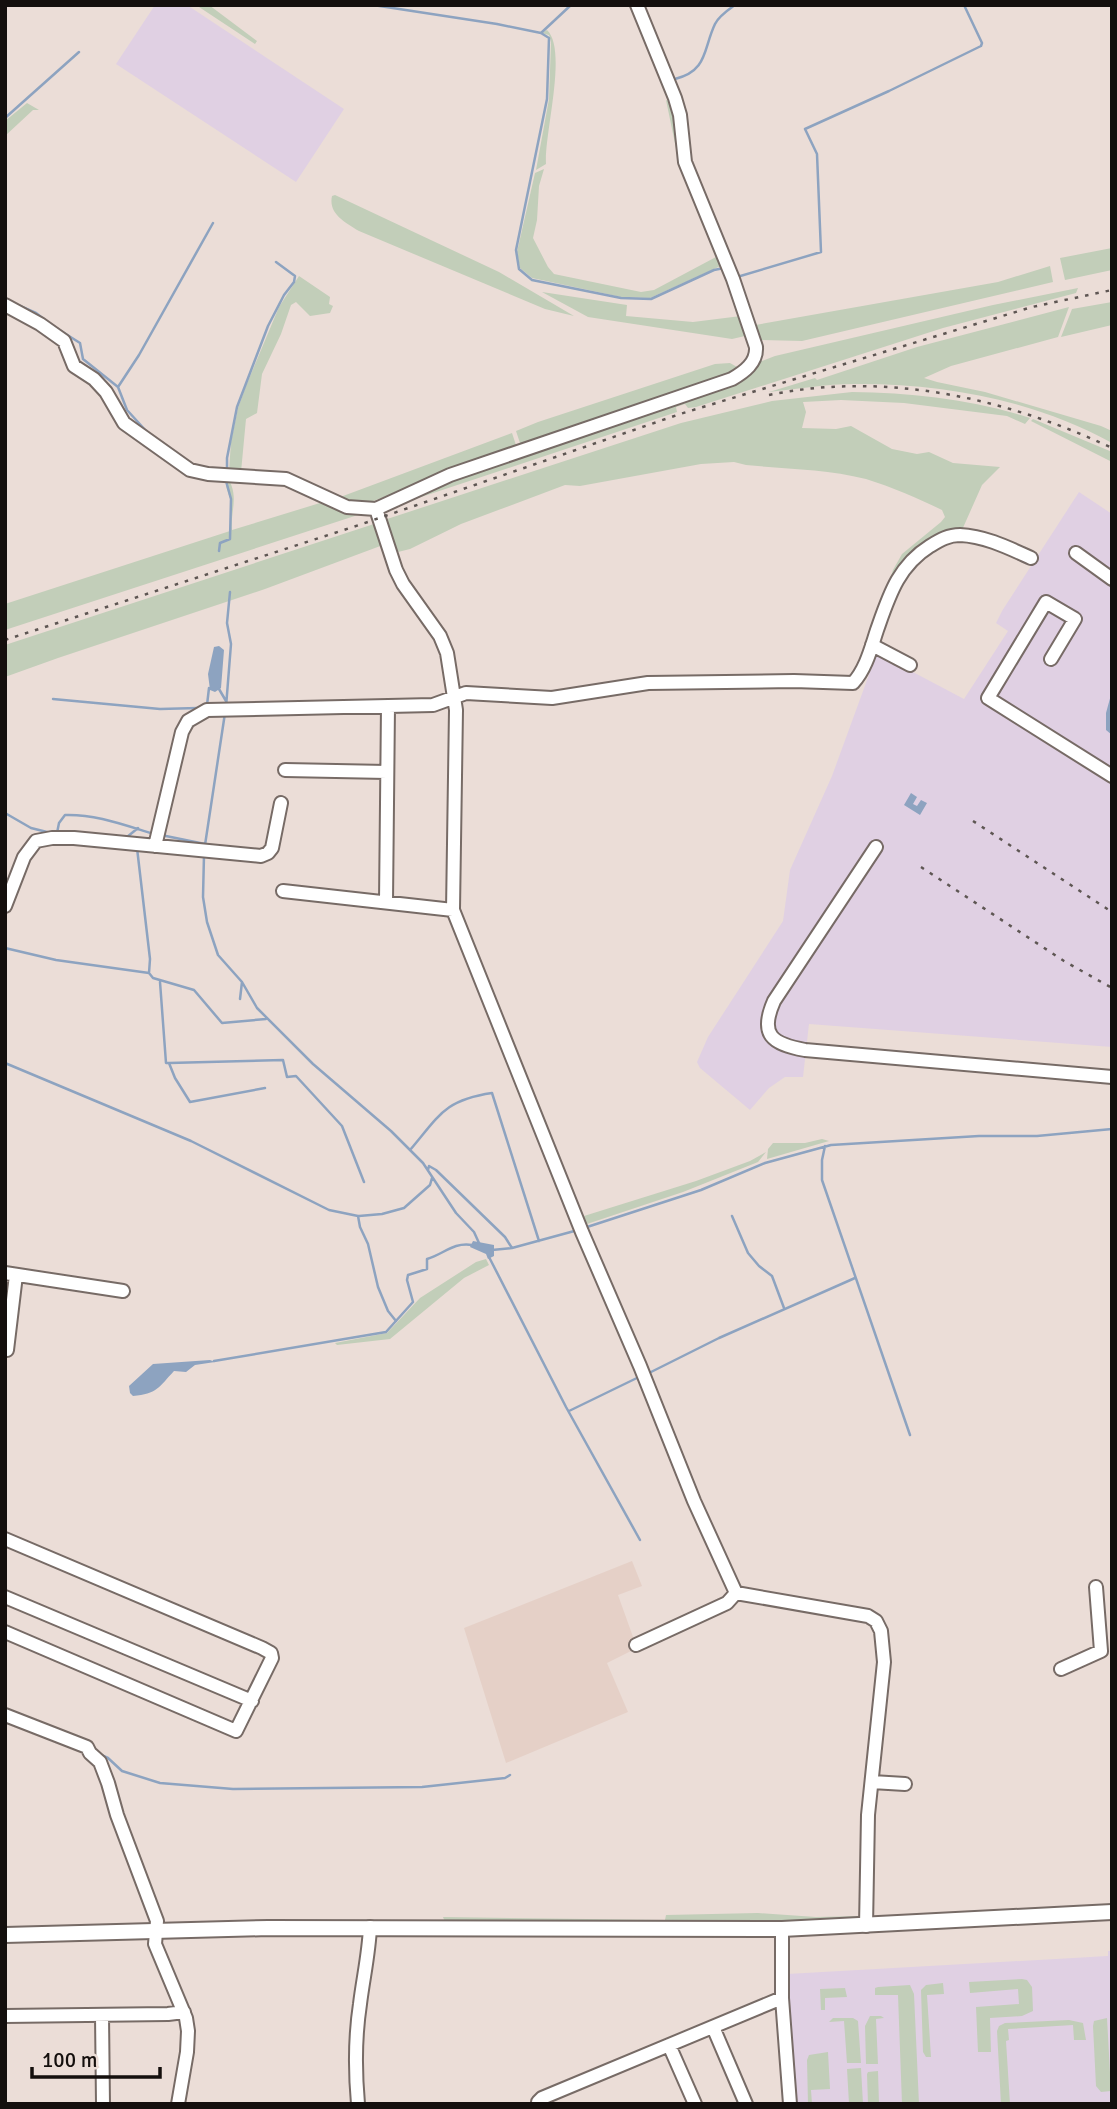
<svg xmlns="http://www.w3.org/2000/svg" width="1117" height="2109" viewBox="0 0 1117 2109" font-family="Signika,sans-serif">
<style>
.industrial{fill:#e0d0e3}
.built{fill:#e5d0c7}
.green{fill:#c2ceb9}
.water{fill:#8da3c0}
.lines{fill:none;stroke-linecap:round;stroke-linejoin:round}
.stream{stroke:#8da3c0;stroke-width:2.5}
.minor-casing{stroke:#776b66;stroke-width:16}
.major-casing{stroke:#776b66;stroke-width:18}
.minor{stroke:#fff;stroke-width:12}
.major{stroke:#fff;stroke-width:14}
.rail{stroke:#5e5653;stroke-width:2.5;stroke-dasharray:3.5 7;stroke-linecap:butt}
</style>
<rect width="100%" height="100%" fill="#ebddd7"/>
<!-- industrial -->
<path class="industrial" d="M155,5h32l157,104 -48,73 -180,-118z
M1079,492l33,22v533l-303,-23 -6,53h-18l-16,11 -19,22 -50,-42 -3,-6 11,-25 75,-116 7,-51 42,-94 46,-126 33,21 53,28 44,-68 -12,-8 6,-12z
M1108,1951h4v153h-319l-6,-130 321,-18z"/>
<!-- built -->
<path class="built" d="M632,1561l10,25 -24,9 19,53 -30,15 21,49 -122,51 -42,-135z"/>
<!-- green -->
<path class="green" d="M196,5h13l48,36 -2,3z
M547,30c21,20 -3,104 -1,134l-10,6 13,-71 2,-57 -2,-7 -7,-2z
M666,100l5,2 54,162 -75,34 -29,-1 -89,-19 -12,-10 -3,-16 18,-79 9,-4 -5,17 -2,34 -4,18 15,29 6,7 87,18 13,-2 62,-33 -39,-104z
M27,103l12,7h-6l-28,26v-15z
M335,195l164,77 75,44 -29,-7 -186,-78c-13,-8 -31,-17 -27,-35z
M1112,248v22l-47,10 -5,-22z
M1050,266l3,16 -251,59 -42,-1 -4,-2 -6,-12 248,-44z
M299,276l31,21 -1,7 4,2 -3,7 -20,3 -14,-14 -5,3 -10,29 -19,40 -5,39 -11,6 -5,53 -12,-1 2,-29 7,-34 8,-22 33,-79z
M1078,288l-2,5 -133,35 -247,79 -8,1 -3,-4 -9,3 1,5 -295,98 17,-10 352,-132 8,-6 16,-6 218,-51z
M542,292l85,13 -1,11 67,6 48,-6 5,15 -1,5 -13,3 -144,-22z
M1112,302v23l-51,12 11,-28z
M1069,307l-11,30 -107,29 -27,12 13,4 48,10 116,34 11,5v12c-77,-43 -171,-60 -258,-59 -28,0 -57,5 -85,8l46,-14 2,2 100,-33z
M730,363l7,4 -14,9 -202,70 -5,-15 22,-9 177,-58z
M852,392c61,1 120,7 178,26l-5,6 -18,-8 -103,-13 -63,-3 -38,2 3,10 -4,16 34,1 15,-3 41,23 25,5 12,-2 24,11 47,4 -18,18 -20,45 -49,23 -52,113 32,-96 9,-16 39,-32 4,-5 -3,-7c-25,-12 -50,-23 -76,-31 -39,-10 -80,-10 -120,-14l-12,-3 -33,2 -121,22 -15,-1 -104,39 -51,25 -16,4 -13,-32 300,-98 91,-22z
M1033,419l72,30 7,3v10l-81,-41z
M512,433l5,15 -144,53 -15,3 -23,-5z
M227,477c13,19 3,34 5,53l88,-27 47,9 -362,118v-26l225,-73 2,-26 -6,-19z
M377,523l6,22 -118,44 -207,69 -53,19v-32z
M822,1139l7,2 -62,18 1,-10 5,-6h32z
M766,1152l-8,10 -75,30 -96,32 -3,-8 112,-35 54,-20z
M486,1259l3,6 -25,13 -74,61 -53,6 -2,-2 52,-10 33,-35 56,-36z
M758,1913l58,4 45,-1v4l-86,4 -330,-2 -2,-5 222,3 1,-5z
M1022,1979l5,1 5,7 1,24 -11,5 -32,2 1,34h-13l-2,-45 43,-3 -1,-15 -48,4 -1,-11z
M943,1983l1,11 -17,1 4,62h-5l-3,-5 -2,-62 5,-5z
M910,1985l4,9 5,110h-17l-4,-109h-23v-7l3,-1z
M845,1988l2,9 -22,1v12h-4l-1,-21z
M870,2016h11l3,2 -8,1 2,45h-12l-1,-38z
M833,2018h20l5,3 3,42h-14l-3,-42 -15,1z
M1107,2018l4,73 -10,1 -5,-6 -3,-60 1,-5z
M1069,2020l14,3 3,17h-12l-1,-15 -65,4 1,11 -3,1 4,63h-9l-4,-73 2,-5 6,-3z
M828,2052l2,37 -19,1 1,14h-4l-1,-44 2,-5z
M861,2068l2,36h-14l-2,-35z
M878,2071l1,33h-11l-1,-30 1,-2z"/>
<!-- water -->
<path class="water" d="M219,646l5,4 -3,38 -6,4 -5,-2 -2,-16 6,-27z
M1112,691v44l-6,-5v-17z
M911,793l6,4 -4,7 4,2 4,-6 6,3 -7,12 -16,-10z
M473,1241l21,4v11l-6,3 -2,-5 -16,-7z
M210,1360l5,2 -20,3 -9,7 -12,-1c-15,16 -17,23 -41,25l-3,-3 -1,-7 24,-22z"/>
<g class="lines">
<!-- stream -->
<path class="stream" d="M373,5l124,19 44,9 8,5 -2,61 -31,151 3,19 13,11 89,18 30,1 63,-29 10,-2
M541,33l30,-28
M675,79c33,-8 28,-30 40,-55 4,-8 13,-14 20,-19
M5,118l74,-66
M737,277l84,-25 -4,-98 -12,-25 84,-38 92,-45 1,-3 -18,-38
M20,306l16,7 9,7
M50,324l30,19 3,16 35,28 9,23 20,22
M118,387l21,-32 74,-132
M227,473v-15l10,-51 31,-81 16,-31 10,-13 1,-6 -19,-14
M219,551l1,-8 10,-4 1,-40 -5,-18
M219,689l7,12
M53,699l107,10 38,-1
M207,705l2,-17
M226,707l5,-63 -4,-21 3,-31
M5,813l26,15 20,5
M57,833l2,-10 6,-8c31,-1 59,10 89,19
M161,835l44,9
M127,837l11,-9
M205,845l20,-132
M137,848l13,111 -1,14 4,5 41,12 28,33 44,-4
M204,855l-1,42 4,25 11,33 24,27 15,26 56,56 78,67 32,32 33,50 18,19 5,11
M5,948l51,12 93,13
M160,982l6,81h3l6,15 15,24 75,-14
M240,999l2,-17
M5,1063l186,78 138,69 29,6 2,11 8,17 10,43 10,24 8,10
M169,1063l114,-3 4,17 9,-1 46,50 22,56
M825,1146l-3,14v20l88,255
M410,1150c29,-34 34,-50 82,-57l47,148
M428,1170l1,-4 7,4 69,67 7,11
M359,1216l23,-2 22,-6 26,-23 2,-7
M732,1216l16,37 11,13 13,10 12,32
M584,1228l117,-38 64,-27 66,-18 148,-9h58l75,-7
M492,1250l20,-2 66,-18
M489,1257l77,150 74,133
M214,1361l172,-29 27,-30 -6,-22 1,-5 19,-6v-10c17,-5 26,-17 45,-14
M649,1373l70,-35 136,-60
M569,1411l72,-35
M99,1754l9,4 14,13 38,12 73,6 189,-2 83,-9 5,-3"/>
<!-- minor casing -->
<g class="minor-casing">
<path id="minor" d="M5,305l35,19 24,17 10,25 20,13 12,13 18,31 66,47 18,4 78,5 61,28 29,2 20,61 7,14 37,52 7,17 9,57 -3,200 -170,-19
M376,509l74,-34 282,-96c12,-7 25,-16 24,-32l-23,-68 -48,-117 -5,-47 -5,-17 -38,-93
M1076,553l36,26
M872,645l38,20
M1051,659l24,-40 -29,-17 -58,96 124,78
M285,770l102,2
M155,846l27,-114 6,-11 19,-11 226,-5 33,-12 86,5 96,-15 146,-2 59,2c13,-14 18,-35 24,-53 12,-34 21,-64 53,-84 10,-6 18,-11 30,-11 25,1 49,13 71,23
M876,847l-102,154c-15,34 -2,43 31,49l307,27
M386,902l2,-196
M5,906l19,-49 12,-16 16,-3h22l187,18 7,-3 4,-5 9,-45
M453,910l129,322 58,134 54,135 42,92 132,23 8,5 5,10 3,31 -16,153 -2,111
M5,1273l118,18
M7,1350l9,-75
M5,1539l257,109 9,5 1,5 -36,73 -231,-99
M5,1597l247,104
M636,1645l91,-42 9,-10
M1061,1669l40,-18 -5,-64
M5,1715l82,32 3,6 10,9 8,21 9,32 40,106 -2,23 31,74 2,13 -1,21 -9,52
M872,1782l33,2
M782,1929v69l8,106
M102,2015l1,89
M5,2016l163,-2 16,-2
M713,2027l33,77
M669,2045l26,59
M538,2102l4,-4 240,-100
M358,2104c-3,-33 -3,-67 2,-100 3,-25 9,-51 10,-77"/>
</g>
<!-- major casing -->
<g class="major-casing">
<path id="major" d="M5,1935l263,-7 514,1 330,-17"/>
</g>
<!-- minor -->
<use href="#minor" class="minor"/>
<!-- major -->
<use href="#major" class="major"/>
<!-- rail -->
<path class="rail" d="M769,395c117,-24 237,3 343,53
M5,640l354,-115 321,-111 352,-107 80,-17
M973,821l139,91
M921,867l143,94 48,27"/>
</g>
<!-- border -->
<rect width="1117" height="2109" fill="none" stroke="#140f0d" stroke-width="14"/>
<!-- scale -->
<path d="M32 2067v10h128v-10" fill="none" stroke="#140f0d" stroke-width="3.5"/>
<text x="42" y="2067" font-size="21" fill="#140f0d" stroke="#ebddd7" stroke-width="5" paint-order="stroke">100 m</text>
</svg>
